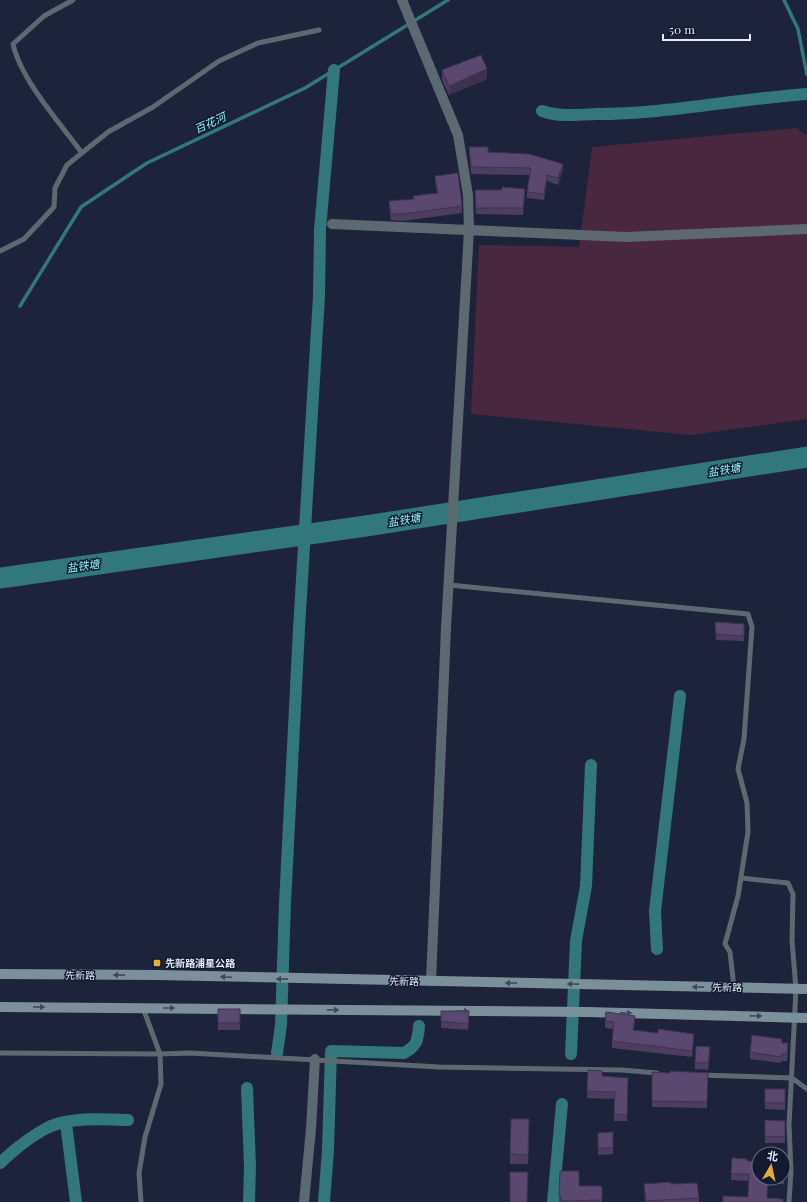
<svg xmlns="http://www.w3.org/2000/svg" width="807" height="1202" viewBox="0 0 807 1202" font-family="'Playfair Display','Noto Sans SC',serif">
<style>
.green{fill:#49283f}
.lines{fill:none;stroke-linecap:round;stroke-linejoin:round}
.stream{stroke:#32777b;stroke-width:3.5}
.canal{stroke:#32777b;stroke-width:12}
.river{stroke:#32777b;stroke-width:21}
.lane{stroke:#5d6971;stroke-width:5}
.street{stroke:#5d6971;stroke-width:10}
.secondary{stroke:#7c909c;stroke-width:10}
.wall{fill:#4d3e61}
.shaded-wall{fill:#3f324f}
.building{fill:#5a4871;stroke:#3f324f}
.oneway{fill:#3d495b}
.poi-dot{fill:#e4ad35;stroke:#131a2f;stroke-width:1.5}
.labels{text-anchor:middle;stroke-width:3;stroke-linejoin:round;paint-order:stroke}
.poi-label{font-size:10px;font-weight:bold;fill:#e3e9f8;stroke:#131a2f;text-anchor:start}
.street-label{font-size:10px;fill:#e3e9f8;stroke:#131a2f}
.water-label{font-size:11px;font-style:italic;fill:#8cf6fc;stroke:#131a2f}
</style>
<rect width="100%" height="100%" fill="#1c233a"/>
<!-- green -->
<path class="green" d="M797,128l10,7v284l-116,16 -220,-21 8,-169 100,2 13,-100z"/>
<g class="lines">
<!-- stream -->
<path class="stream" d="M784,0l14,29 9,46
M20,306l61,-99 66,-44 158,-75 143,-88"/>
<!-- canal -->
<path class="canal" d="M542,111c17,6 35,4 54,3 70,0 140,-15 211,-20
M657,949l-2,-38 25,-215
M277,1053l4,-28 4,-122 14,-274 20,-333 1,-66 14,-160
M571,1054l5,-113 10,-55 5,-121
M247,1088l3,78 -1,36
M66,1123l10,79
M0,1163c14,-13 29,-26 47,-35 20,-11 58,-9 81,-8
M324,1202l4,-52 3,-99 73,2c13,-7 14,-13 15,-27
M553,1202l9,-98"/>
<!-- river -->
<path class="river" d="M0,578l366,-52 441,-69"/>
<!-- lane -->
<path class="lane" d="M73,0l-29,16 -31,28c8,36 47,79 69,109
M0,251l24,-12 30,-32 1,-19 12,-23 41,-33 45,-25 66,-46 39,-18 61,-13
M449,585l299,29 4,13 -8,112 -6,30 9,34 1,29 -10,64 -13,48 5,8 4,36
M741,878l47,5 5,11 -1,47 4,48 -7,136 2,46 -2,31
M0,1053l160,1 30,-1 249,14 183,3 35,3
M701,1075l91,3 15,11
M141,1202l-2,-29 6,-36 16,-53 -1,-30 -17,-46"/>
<!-- street -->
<path class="street" d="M402,0l56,135 10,60 1,35 -23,398 -15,353
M332,224l294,13 181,-8
M304,1202l7,-73 4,-70"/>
<!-- secondary -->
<path class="secondary" d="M0,974l158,1 649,14
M0,1007l587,5 220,6"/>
</g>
<!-- wall -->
<path class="wall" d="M442,70l45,9 -38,16 -7,-15z
M469,147l19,5 75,18 -5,15 -11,-4 -3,19 -17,-2v-6l3,-17 -59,-1z
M435,176l27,30v7l-60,8 -11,-1 -2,-12v-7l24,-2v-3l24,-3 -2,-11z
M475,190l50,5 -2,20 -47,-1z
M715,622l29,2v17l-28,-1z
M218,1009h22v21h-22z
M441,1011l28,7 -1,12 -27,-2z
M605,1021l30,2 -2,7 61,10 -2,17 -80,-9v-7l1,-12 -8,-1z
M782,1043l6,7 -1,11h-5l-1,2 -31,-4v-7z
M710,1054l-2,16 -13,-1v-6z
M588,1070l14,6 26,2 -1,43h-13v-22l-27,-1z
M652,1072l18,1h38l-1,35 -55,-1z
M765,1089h20v21l-20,-1z
M765,1120l20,1v22h-20z
M529,1129l-1,35h-18v-10z
M613,1132v22l-15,1v-22z
M732,1158l15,3 12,17h24l1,-16v22h-16l-20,13 1,-16 -18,-1z
M644,1184h27l28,14v4h-54z
M579,1186h23v16h-43v-6z"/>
<!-- shaded-wall -->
<path class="shaded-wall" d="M487,69v10l-38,16v-9z
M563,164v6l-5,15v-7z
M547,175v6l-3,19v-6z
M525,189v6l-2,20v-7z
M635,1016v7l-2,14v-7z
M694,1034v6l-2,17v-6z
M710,1047v7l-2,16v-7z"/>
<!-- building -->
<path class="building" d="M481,55l6,14 -38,17 -7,-16z
M469,147h19v5l41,2 34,10 -5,14 -11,-3 -3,19 -17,-2 4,-24 -60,-1z
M458,173l4,33 -60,8h-11l-2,-13 25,-2 -1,-3 25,-3 -3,-17z
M502,187l23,2 -2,19h-47l-1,-18h27z
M715,622l29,2v12l-28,-2z
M218,1009h22v14h-22z
M441,1011h28l-1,13 -27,-3z
M606,1012l29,4 -2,14 25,3v-4l36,5 -2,17 -80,-10 2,-19 -9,-1z
M752,1035l30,4v4h6l-1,11h-5l-1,3 -31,-5z
M696,1046l14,1 -2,16h-13z
M588,1070l14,1v5l26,2 -1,37 -13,-1 1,-22 -28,-1z
M670,1071l38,2 -1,29 -55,-1v-29l18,1z
M765,1089h20v14h-20z
M511,1119h18l-1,36 -18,-1z
M765,1120l20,1v16l-20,-1z
M613,1132v16h-15v-15z
M732,1158l15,1v2h12v17h9l-1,20 16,1v3h-60v-6l25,1 1,-23h-18z
M783,1162h1v16h-1z
M560,1171h19v15h23v14l-41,1v-5h-2z
M510,1172h18l-1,30h-17z
M671,1182v2l26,-1 2,15 -53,3 -2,-17z"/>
<!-- one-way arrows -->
<defs><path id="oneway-solid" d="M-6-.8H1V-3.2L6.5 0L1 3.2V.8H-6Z"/></defs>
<g class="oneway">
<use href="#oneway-solid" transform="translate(119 975) rotate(-179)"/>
<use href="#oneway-solid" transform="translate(226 977) rotate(-178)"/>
<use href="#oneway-solid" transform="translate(282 979) rotate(-179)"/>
<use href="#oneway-solid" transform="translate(511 983) rotate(-179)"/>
<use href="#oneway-solid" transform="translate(573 984) rotate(-179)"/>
<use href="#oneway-solid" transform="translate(698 987) rotate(-179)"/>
<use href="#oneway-solid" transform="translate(39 1007) rotate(1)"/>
<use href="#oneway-solid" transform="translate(169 1008)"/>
<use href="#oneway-solid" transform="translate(333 1010) rotate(1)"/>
<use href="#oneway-solid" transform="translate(463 1011) rotate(1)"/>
<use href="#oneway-solid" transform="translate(626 1013) rotate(1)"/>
<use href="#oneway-solid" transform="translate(756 1016) rotate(1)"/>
</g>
<!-- markers -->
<rect class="poi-dot" x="153" y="959" width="8" height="8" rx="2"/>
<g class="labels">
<!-- poi labels -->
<g class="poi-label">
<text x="165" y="967">先新路浦星公路</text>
</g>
<!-- street labels -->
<g class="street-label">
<text transform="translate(80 975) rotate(1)" y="4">先新路</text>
<text transform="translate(404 981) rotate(1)" y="4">先新路</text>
<text transform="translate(727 987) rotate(1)" y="4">先新路</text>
</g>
<!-- water labels -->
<g class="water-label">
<text transform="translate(210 123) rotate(-25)" y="4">百花河</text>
<text transform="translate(724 470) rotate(-9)" y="4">盐铁塘</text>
<text transform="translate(404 520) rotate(-9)" y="4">盐铁塘</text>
<text transform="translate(83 566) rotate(-8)" y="4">盐铁塘</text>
</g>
</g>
<!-- north arrow -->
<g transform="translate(771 1166) rotate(9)"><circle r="19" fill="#131a2f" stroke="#666d7f"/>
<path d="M0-3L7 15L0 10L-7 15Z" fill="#e4ad35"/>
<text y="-6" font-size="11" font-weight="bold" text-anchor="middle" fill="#e3e9f8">北</text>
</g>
<!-- scale -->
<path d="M663 34v6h87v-6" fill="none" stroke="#e3e9f8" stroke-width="2"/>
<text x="669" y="34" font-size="12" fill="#e3e9f8" stroke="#131a2f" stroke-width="3" paint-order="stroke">50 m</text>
</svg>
